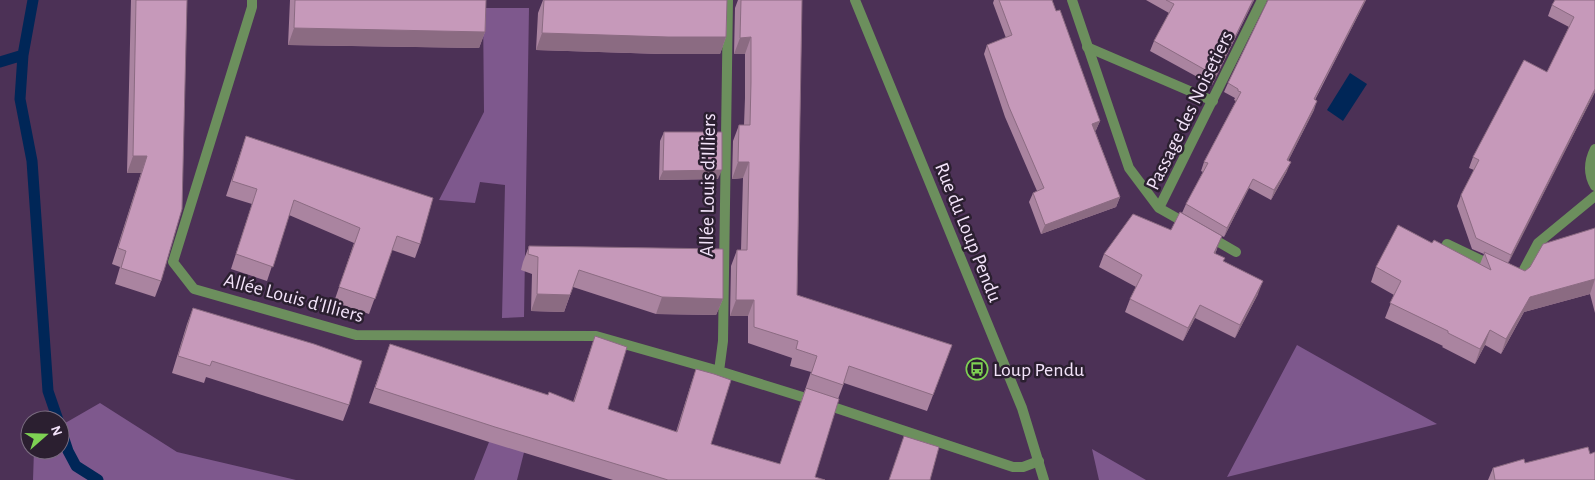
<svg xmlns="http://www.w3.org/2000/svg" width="1595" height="480" viewBox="0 0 1595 480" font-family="'Alegreya Sans',sans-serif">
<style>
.green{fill:#7e588d}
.water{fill:#002657}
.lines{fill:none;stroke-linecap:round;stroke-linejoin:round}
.stream{stroke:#002657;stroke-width:11}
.service{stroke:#6c8f5d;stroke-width:10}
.minor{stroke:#6c8f5d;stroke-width:10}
.tertiary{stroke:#6c8f5d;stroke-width:10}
.wall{fill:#aa84a0}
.shaded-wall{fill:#8b6b82}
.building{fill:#c699ba;stroke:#8b6b82}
.labels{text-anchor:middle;stroke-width:5;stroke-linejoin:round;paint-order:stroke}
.street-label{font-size:20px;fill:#f3e3fa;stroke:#2b1f30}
.poi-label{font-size:20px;fill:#f3e3fa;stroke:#2b1f30;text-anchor:start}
</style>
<rect width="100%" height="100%" fill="#4c3156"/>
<!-- green -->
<path class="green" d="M483,8h46l-5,309 -22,1 3,-133 -25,-3 -5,21 -36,-3 45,-88z
M1297,345l140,79 -210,53z
M100,403l77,49 119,28h-263l1,-30h26v-24z
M535,409l-18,71h-43l15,-38z
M1092,449l54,31h-47z"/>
<!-- water -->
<path class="water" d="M1350,73l17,11 -24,37 -16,-11z"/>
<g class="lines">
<!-- stream -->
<path class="stream" d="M33,0l-10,55 -3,44 12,62 16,230 10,29
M0,62l23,-7
M60,427l8,24 8,15 22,14"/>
<!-- service -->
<path class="service" d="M1087,47l126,54"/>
<!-- minor -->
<path class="minor" d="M252,0v7l-79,255 21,27 162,46 240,1 123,35 90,28 204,68h10l16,-6
M1072,0l57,168 30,40 30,17
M1595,149c-6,12 -7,25 0,37
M1159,208l103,-208
M1210,237l26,15
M1447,244l46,22
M1517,278l2,1 19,-36 57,-47
M719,371l4,-30 5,-341"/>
<!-- tertiary -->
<path class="tertiary" d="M855,0l167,408 22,72"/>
</g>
<!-- wall -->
<path class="wall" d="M131,0h56l-26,281 -6,16 -40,-13 5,-17 -8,-3 29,-91h-14z
M290,0h196l-1,32 -6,16 -191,-3z
M543,0h184l-1,37 -6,17h-58l-126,-4 2,-37z
M738,0h64l-5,295 155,50 -25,66 -83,-28 -6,16 -23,78 10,3h-212l-124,-38 -120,-39 21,-59 158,51 25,7 22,-66 13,73 68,23 15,-48 5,-15 15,75 69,20 31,-92 -21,-6 2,-8 -44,-15v-27h-18l1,-50 6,-16h4l2,-72 -11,1 1,-38 6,-16h5l1,-27v-44h-11l1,-46z
M994,0h58l4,11 44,110 -4,9 -1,1 25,66 -4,10 -75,27 -12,-32 4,-9 4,-2 -32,-74 -21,-63 3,-9 19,-7 -13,-35z
M1146,0h108l-42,85 -62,-34 4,-10 15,-28z
M1268,0h98l-51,100 -1,10 -26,51 -1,10 -16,29 -22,-12 -25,49 -42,-24 4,-9 17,-32 -2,-1 3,-9 32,-61 -2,-1 1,-2 -11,-6 4,-9z
M1595,0v92l-87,171 17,8 70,-43v85l-5,-19 -66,18 -23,42 -16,-9 -10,19 -33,-17 1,-1 -58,-28 9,-23 -23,-13 5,-15 56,-24 48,21 4,-10 -12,-5 -15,-43 4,-11 13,-25 -5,-2 4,-11 74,-85 22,-45 -21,-11 4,-11z
M664,132l54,47 -59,1 1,-39z
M246,136l174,108 -5,14 -23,-8 -23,64 -35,-12 20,-59 -65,-28 -22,66 -36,-12 21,-65 -26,-8z
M1171,230l46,19 -2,5 43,40 -23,44 -40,-20 -12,23 -58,-29 5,-13 6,-12 -37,-20 5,-13z
M529,246l194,53 -7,16 -60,-1 -83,-27 -9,25 -33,-1 1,-37 -11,-4 2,-8z
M193,308l156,97 -6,16 -137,-44 -2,6 -32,-10 15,-49z
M1590,454l5,26h-107l5,-12z"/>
<!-- shaded-wall -->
<path class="shaded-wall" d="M1253,0h1l-42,85 4,-9z
M1365,0h1l-56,108 4,-9z
M294,28l191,4 -6,16 -191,-3z
M542,33l184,4 -6,17h-58l-126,-4z
M751,37l-6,17h-11l6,-16z
M1595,89v3l-88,174 4,-11z
M1317,101l-3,9 -30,59 3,-9z
M1100,121l-4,9 -7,3 3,-9z
M133,156h14l-6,17h-14z
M738,162h11l-6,16 -11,1z
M1291,162l-4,9 -16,29 3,-10z
M722,170l-4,9 -59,1 4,-9z
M1253,179l-4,9 -25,49 3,-9z
M1120,197l-4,10 -75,27 4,-9z
M1222,236l-5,13 -8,17 5,-13z
M1595,279l-5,15 -66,18 -23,42 5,-15 24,-42z
M1263,281l-5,13 -23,44 5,-13z
M537,294l33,1 -6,17 -33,-1z
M662,297l61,2 -7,16 -60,-1z
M736,300h18l-6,16h-18z
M1200,305l-5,13 -12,23 5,-13z
M1490,330l-5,15 -10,19 5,-15z"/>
<!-- building -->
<path class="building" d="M136,0h51l-5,209 -21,72 -40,-13 5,-17 -8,-3 29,-92h-14z
M295,0h191l-1,32 -191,-4z
M544,0h183l-1,37h-58l-126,-4z
M741,0h61l-5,295 155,50 -19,50 -84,-29 -6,19 -32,-11 6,-18 -21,-7 2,-8 -44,-14v-27h-18l1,-50h10l2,-88h-11l1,-37h11l1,-43v-45l-11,1z
M999,0h53l4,11 4,-1 40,111 -8,3 28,73 -75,28 -12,-32 11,-5 -35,-81 -22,-62 25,-10z
M1166,0h87l-37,76 -62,-35 20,-37z
M1268,0h97l-51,99 3,2 -30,59 4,2 -17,28 -21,-11 -26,49 -41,-24 22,-41 -4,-1 37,-70 -3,-1v-2l-10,-6z
M1555,0h40v89l-84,166 -35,-17 -15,-43 18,-35 -6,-3 51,-97 23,12 27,-55 -22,-12z
M664,132h58v38l-59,1z
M246,136l187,62 -13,46 -23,-8 -22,63 -36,-12 21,-59 -66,-28 -21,67 -37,-13 21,-65 -25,-8z
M1180,212l42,24 -8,17 11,5 -2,3 40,20 -23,44 -40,-20 -12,23 -58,-29 12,-24 -38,-21 29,-40 38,16z
M1398,225l34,18 2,-3 57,30 -7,-18 41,19 5,-4 13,-23 52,-16v51l-65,18 -24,42 -16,-9 -10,19 -32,-16v-2l-58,-28 11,-22 -25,-14z
M529,246l194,3v50l-61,-2 -83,-27 -9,25 -33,-1 1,-37 -10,-3z
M193,308l121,36 48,17 -13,44 -137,-44 -2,5 -32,-10z
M595,336l32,11 -19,62 69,23 19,-63 18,5 17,6 -20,64 69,20 26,-76 33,11 -24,78 10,3h-157l-173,-53 -120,-39 15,-44 158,51 1,-3 25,10z
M904,436l35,11 -9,33h-41z
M1588,447l2,7 5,-2v28h-100l-2,-12 31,-9 1,4z"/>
<!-- icons -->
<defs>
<g id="bus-ring" transform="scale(1.125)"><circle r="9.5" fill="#2b1f30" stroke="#7ed153" stroke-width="1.5"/><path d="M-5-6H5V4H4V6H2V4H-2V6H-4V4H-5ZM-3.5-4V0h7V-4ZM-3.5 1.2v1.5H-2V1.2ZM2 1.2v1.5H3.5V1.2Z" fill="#7ed153"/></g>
</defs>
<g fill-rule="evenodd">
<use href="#bus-ring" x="977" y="369"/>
</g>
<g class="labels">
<!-- street labels -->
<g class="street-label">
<text transform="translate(1189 110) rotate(-64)" y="7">Passage des Noisetiers</text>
<text transform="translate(707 185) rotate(-89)" y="7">Allée Louis d'Illiers</text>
<text transform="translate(969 232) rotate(68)" y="7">Rue du Loup Pendu</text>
<text transform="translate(294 297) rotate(15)" y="7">Allée Louis d'Illiers</text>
</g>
<!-- poi labels -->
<g class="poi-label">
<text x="993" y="376">Loup Pendu</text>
</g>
</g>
<!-- north arrow -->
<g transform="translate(45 435) rotate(70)"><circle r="24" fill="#2b1f30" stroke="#7b6d81"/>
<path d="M0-4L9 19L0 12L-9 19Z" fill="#7ed153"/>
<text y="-8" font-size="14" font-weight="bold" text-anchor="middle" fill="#f3e3fa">N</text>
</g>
</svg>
